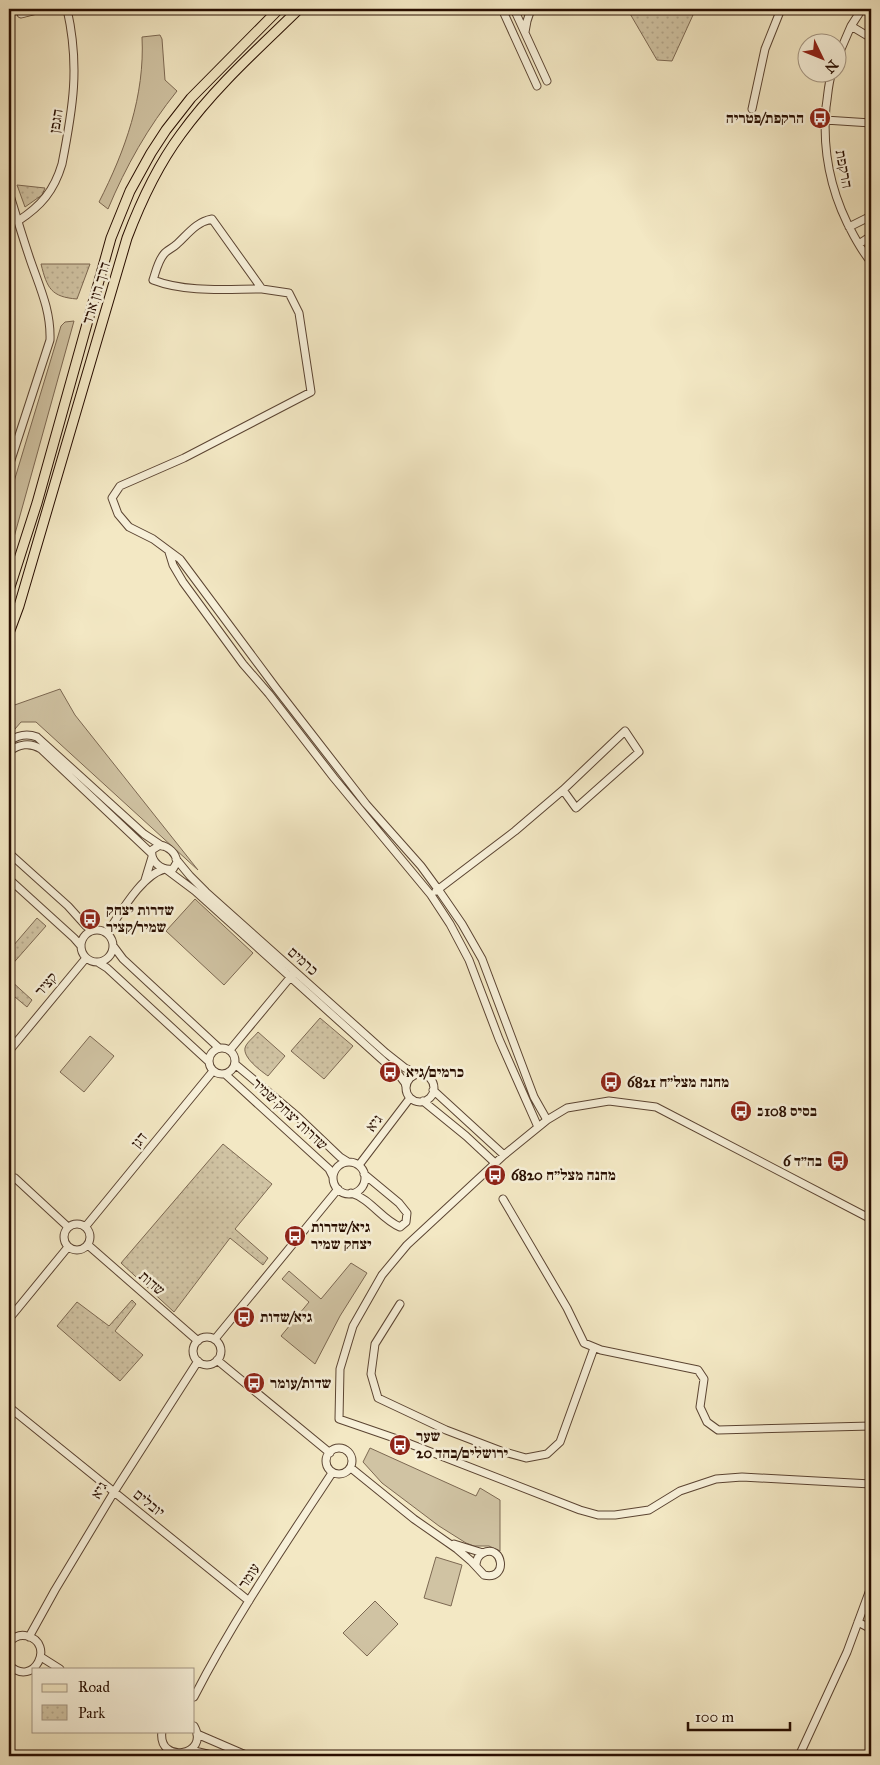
<svg xmlns="http://www.w3.org/2000/svg" width="880" height="1765" viewBox="0 0 880 1765" font-family="'IM FELL Great Primer','Frank Ruhl Libre',serif">
<style>
.grass{fill:#d0c3a3;stroke:#7c6852}
.park{fill:url(#park-dots);stroke:#7c6852}
.lines{fill:none;stroke-linecap:round;stroke-linejoin:round}
.minor-casing{stroke:#5b4432;stroke-width:9}
.major-casing{stroke:#280e01;stroke-width:11}
.minor{stroke:#f7f0d9;stroke-width:7}
.major{stroke:#f3e8c4;stroke-width:9}
.labels{text-anchor:middle;stroke-width:5;stroke-linejoin:round;paint-order:stroke}
.poi-label{font-size:15px;font-weight:bold;fill:#280e01;stroke:#f7f0d9;text-anchor:start}
.street-label{font-size:15px;fill:#280e01;stroke:#f7f0d9}
</style>
<defs>
<pattern id="park-dots" width="8" height="8" patternUnits="userSpaceOnUse" patternTransform="scale(1.25)"><rect width="8" height="8" fill="#d0c3a3"/><path d="M2 2h.1M6 6h.1" fill="none" stroke="#b3a68b" stroke-width="1.8" stroke-linecap="round"/></pattern>
</defs>
<rect width="100%" height="100%" fill="#f3e8c4"/>
<filter id="stains"><feTurbulence type="fractalNoise" baseFrequency=".004" numOctaves="4"/><feColorMatrix values="0 0 0 0 .2 0 0 0 0 .09 0 0 0 0 .02 0 0 0 .5 -.17"/></filter>
<radialGradient id="worn" r=".72"><stop offset=".6" stop-color="#630" stop-opacity="0"/><stop offset="1" stop-color="#630" stop-opacity=".3"/></radialGradient>
<!-- grass -->
<path class="grass" d="M160,35l2,4 3,41 12,11c-29,36 -51,75 -69,118l-9,-7c26,-51 46,-106 43,-165z
M74,321l-63,227 -2,5v-55l52,-172 4,-4z
M60,689l15,26 123,155 -162,-148h-15l-12,14v-29z
M195,899l58,54 -29,32 -58,-54z
M90,1036l24,20 -30,36 -24,-20z
M351,1263l16,10 -27,43 -25,48 -34,-28 28,-34 -27,-23 7,-8 32,28z
M370,1448l106,48 4,-8 20,12v51l-11,-5h-15l-8,-3 -27,-17 -57,-43 -19,-21z
M436,1557l26,8 -11,41 -27,-8z
M375,1601l23,23 -31,32 -24,-23z"/>
<!-- park -->
<path class="park" d="M634,9h45l14,6 -21,46 -15,-1 -28,-48z
M17,185l28,3 -3,7 -17,12z
M41,264h49l-13,35c-26,-2 -30,-11 -36,-35z
M37,918l9,8 -37,42v-26l4,4z
M9,979l23,21 -5,7 -18,-15z
M320,1018l33,28 -29,33 -33,-28z
M258,1032l27,24 -17,20c-7,-5 -25,-18 -23,-28 1,-5 9,-11 13,-16z
M223,1144l49,40 -37,45 33,29 -5,7 -33,-27 -56,74 -53,-49z
M132,1300l4,4 -21,27 28,24 -23,26 -63,-55 20,-24 32,24z"/>
<g class="lines">
<!-- minor casing -->
<g class="minor-casing">
<path id="minor" d="M502,9l35,77
M514,9l33,72
M21,14l20,-5
M851,26l20,12
M525,32l2,-11 4,-12
M838,56l13,-30 11,-17
M832,72c-4,12 -4,23 -6,35 -4,46 5,88 28,129 5,9 10,18 17,26
M752,109l13,-60 16,-40
M825,120l46,3
M9,192c7,23 14,47 22,70 9,26 20,49 19,78l-41,126
M18,221c23,-15 36,-30 44,-57 11,-56 18,-98 5,-155
M849,227l22,-11
M859,244l12,-8
M262,289c-35,0 -75,4 -109,-9 3,-9 5,-19 11,-26 3,-4 9,-6 13,-10 11,-10 19,-22 35,-25l50,70 27,4 10,20 12,79 -127,66 -64,28 -8,12 6,16 11,13 24,12 27,20 96,129 90,116 55,62 19,26 22,32 20,35 52,138 13,23
M169,552l4,13 10,17 60,82 26,30 65,84 97,117 19,29 19,36 30,79 39,88
M9,741c9,-6 18,-8 28,-4l107,97 18,12
M9,752c9,-8 21,-10 32,-3l110,104
M160,845c9,2 16,8 17,17l-4,7c-12,2 -23,-8 -21,-19z
M9,853l59,53 18,20 8,4
M176,859l14,17 16,16 180,161 19,15 13,6
M167,870l28,21 204,184 6,8 1,4
M9,879l65,59 7,8
M145,880l7,-23
M436,891l79,-60 48,-41 62,-59 14,21 -63,56 -13,-18
M81 946a16 16 0 1 1 32 0a16 16 0 1 1-32 0Z
M107,933c13,-19 35,-59 58,-64
M114,947l9,12 96,89
M99,963l8,5 101,93
M209 1061a13 13 0 1 1 26 0a13 13 0 1 1-26 0Z
M230,1050l63,-76
M9,1051l77,-93
M235,1064l63,53 42,40 8,5
M225,1074l104,95 4,8
M406 1088a14 14 0 1 1 28 0a14 14 0 1 1-28 0Z
M433,1090l71,65
M423,1101l43,35 29,27
M333 1178a16 16 0 1 1 32 0a16 16 0 1 1-32 0Z
M359,1165l51,-67
M15,1178l53,49
M351,1193c20,6 30,26 49,34l6,-5 1,-9 -8,-10 -35,-29
M503,1199l64,109 17,35 17,7 97,20 6,9 -4,28 7,15 11,8 153,-4
M871,1219l-215,-112 -47,-6 -42,7 -20,12 -43,35 -97,90 -25,30 -29,51 -13,43 -1,50 61,21 180,70 18,5h17l34,-5 31,-19 36,-12 26,-2 129,7
M64 1237a13 13 0 1 1 26 0a13 13 0 1 1-26 0Z
M86,1226l127,-155
M88,1245l110,96
M400,1304l-25,40 -4,30 7,24 68,32 55,21 25,7 21,-4 13,-12 34,-94
M9,1319l59,-72
M193 1351a14 14 0 1 1 28 0a14 14 0 1 1-28 0Z
M215,1339l123,-150
M217,1360l113,93
M9,1407l240,194
M326 1461a13 13 0 1 1 26 0a13 13 0 1 1-26 0Z
M351,1468l63,51 43,30 14,12 13,14c25,6 19,-32 -1,-22 -6,3 -7,8 -7,13
M454,1544l29,9
M858,1622l13,7
M29,1637l26,-47 59,-98 84,-131
M9,1642c5,-5 11,-8 18,-6 29,7 7,53 -18,29
M41,1657l19,12
M194,1697c40,-78 90,-151 138,-224
M162,1731c-5,34 49,25 32,-5
M197,1734l51,22
M190,1750l26,6
M799,1756l48,-104 24,-65"/>
</g>
<!-- major casing -->
<g class="major-casing">
<path id="major" d="M9,590l28,-87 74,-265 19,-47 21,-38 15,-23 25,-32 88,-89
M9,633l10,-27 108,-368c14,-37 31,-73 54,-104 34,-47 77,-85 118,-125"/>
</g>
<!-- minor -->
<use href="#minor" class="minor"/>
<!-- major -->
<use href="#major" class="major"/>
</g>
<!-- icons -->
<defs>
<g id="bus-disc" transform="scale(1.125)"><circle r="9.5" fill="#8f2418" stroke="#f7f0d9"/><path d="M-5-6H5V4H4V6H2V4H-2V6H-4V4H-5ZM-3.5-4V0h7V-4ZM-3.5 1.2v1.5H-2V1.2ZM2 1.2v1.5H3.5V1.2Z" fill="#fff"/></g>
</defs>
<g fill-rule="evenodd">
<use href="#bus-disc" x="820" y="118"/>
<use href="#bus-disc" x="90" y="919"/>
<use href="#bus-disc" x="390" y="1072"/>
<use href="#bus-disc" x="611" y="1082"/>
<use href="#bus-disc" x="741" y="1111"/>
<use href="#bus-disc" x="838" y="1161"/>
<use href="#bus-disc" x="495" y="1175"/>
<use href="#bus-disc" x="295" y="1236"/>
<use href="#bus-disc" x="244" y="1317"/>
<use href="#bus-disc" x="254" y="1383"/>
<use href="#bus-disc" x="400" y="1445"/>
</g>
<g class="labels">
<!-- poi labels -->
<g class="poi-label">
<text x="804" y="123" text-anchor="end">הרקפת/פטריה</text>
<text x="106" y="915">שדרות יצחק<tspan x="106" dy="17">שמיר/קציר</tspan></text>
<text x="406" y="1077">כרמים/גיא</text>
<text x="627" y="1087">מחנה מצל״ח 6821</text>
<text x="757" y="1116">בסיס 108ב</text>
<text x="822" y="1166" text-anchor="end">בה״ד 6</text>
<text x="511" y="1180">מחנה מצל״ח 6820</text>
<text x="311" y="1232">גיא/שדרות<tspan x="311" dy="17">יצחק שמיר</tspan></text>
<text x="260" y="1322">גיא/שדות</text>
<text x="270" y="1388">שדות/עומר</text>
<text x="416" y="1441">שער<tspan x="416" dy="17">ירושלים/בהד 20</tspan></text>
</g>
<!-- street labels -->
<g class="street-label">
<text transform="translate(56 121) rotate(-81)" y="5">הגפן</text>
<text transform="translate(844 169) rotate(79)" y="5">הרקפת</text>
<text transform="translate(96 293) rotate(-73)" y="5">דרך רון ארד</text>
<text transform="translate(303 961) rotate(42)" y="5">כרמים</text>
<text transform="translate(46 984) rotate(-50)" y="5">קציר</text>
<text transform="translate(290 1114) rotate(43)" y="5">שדרות יצחק שמיר</text>
<text transform="translate(374 1123) rotate(-52)" y="5">גיא</text>
<text transform="translate(139 1140) rotate(-51)" y="5">דגן</text>
<text transform="translate(152 1283) rotate(41)" y="5">שדות</text>
<text transform="translate(99 1490) rotate(-58)" y="5">גיא</text>
<text transform="translate(149 1503) rotate(39)" y="5">יובלים</text>
<text transform="translate(249 1576) rotate(-57)" y="5">עומר</text>
</g>
</g>
<!-- margin -->
<rect width="880" height="1765" fill="none" stroke="#f3e8c4" stroke-width="30"/>
<rect x="10" y="10" width="860" height="1745" fill="none" stroke="#280e01" stroke-width="2.5"/>
<rect x="15" y="15" width="850" height="1735" fill="none" stroke="#280e01"/>
<!-- legend -->
<rect x="32" y="1668" width="162" height="65" fill="#f7f0d9" stroke="#a49683"/>
<rect x="42" y="1684" width="25" height="8" fill="#f3e8c4" stroke="#a49683"/>
<text x="78" y="1692" font-size="15" fill="#280e01">Road</text>
<rect x="42" y="1705" width="25" height="15" fill="url(#park-dots)" stroke="#a49683"/>
<text x="78" y="1718" font-size="15" fill="#280e01">Park</text>
<!-- north arrow -->
<g transform="translate(822 58) rotate(133)"><circle r="24" fill="#f7f0d9" stroke="#a49683"/>
<path d="M0-4L9 19L0 12L-9 19Z" fill="#8f2418"/>
<text y="-8" font-size="14" font-weight="bold" text-anchor="middle" fill="#280e01">N</text>
</g>
<!-- scale -->
<path d="M688 1722v8h102v-8" fill="none" stroke="#280e01" stroke-width="2.5"/>
<text x="695" y="1722" font-size="15" fill="#280e01" stroke="#f7f0d9" stroke-width="4" paint-order="stroke">100 m</text>
<rect width="100%" height="100%" filter="url(#stains)"/>
<rect width="100%" height="100%" fill="url(#worn)"/>
</svg>
